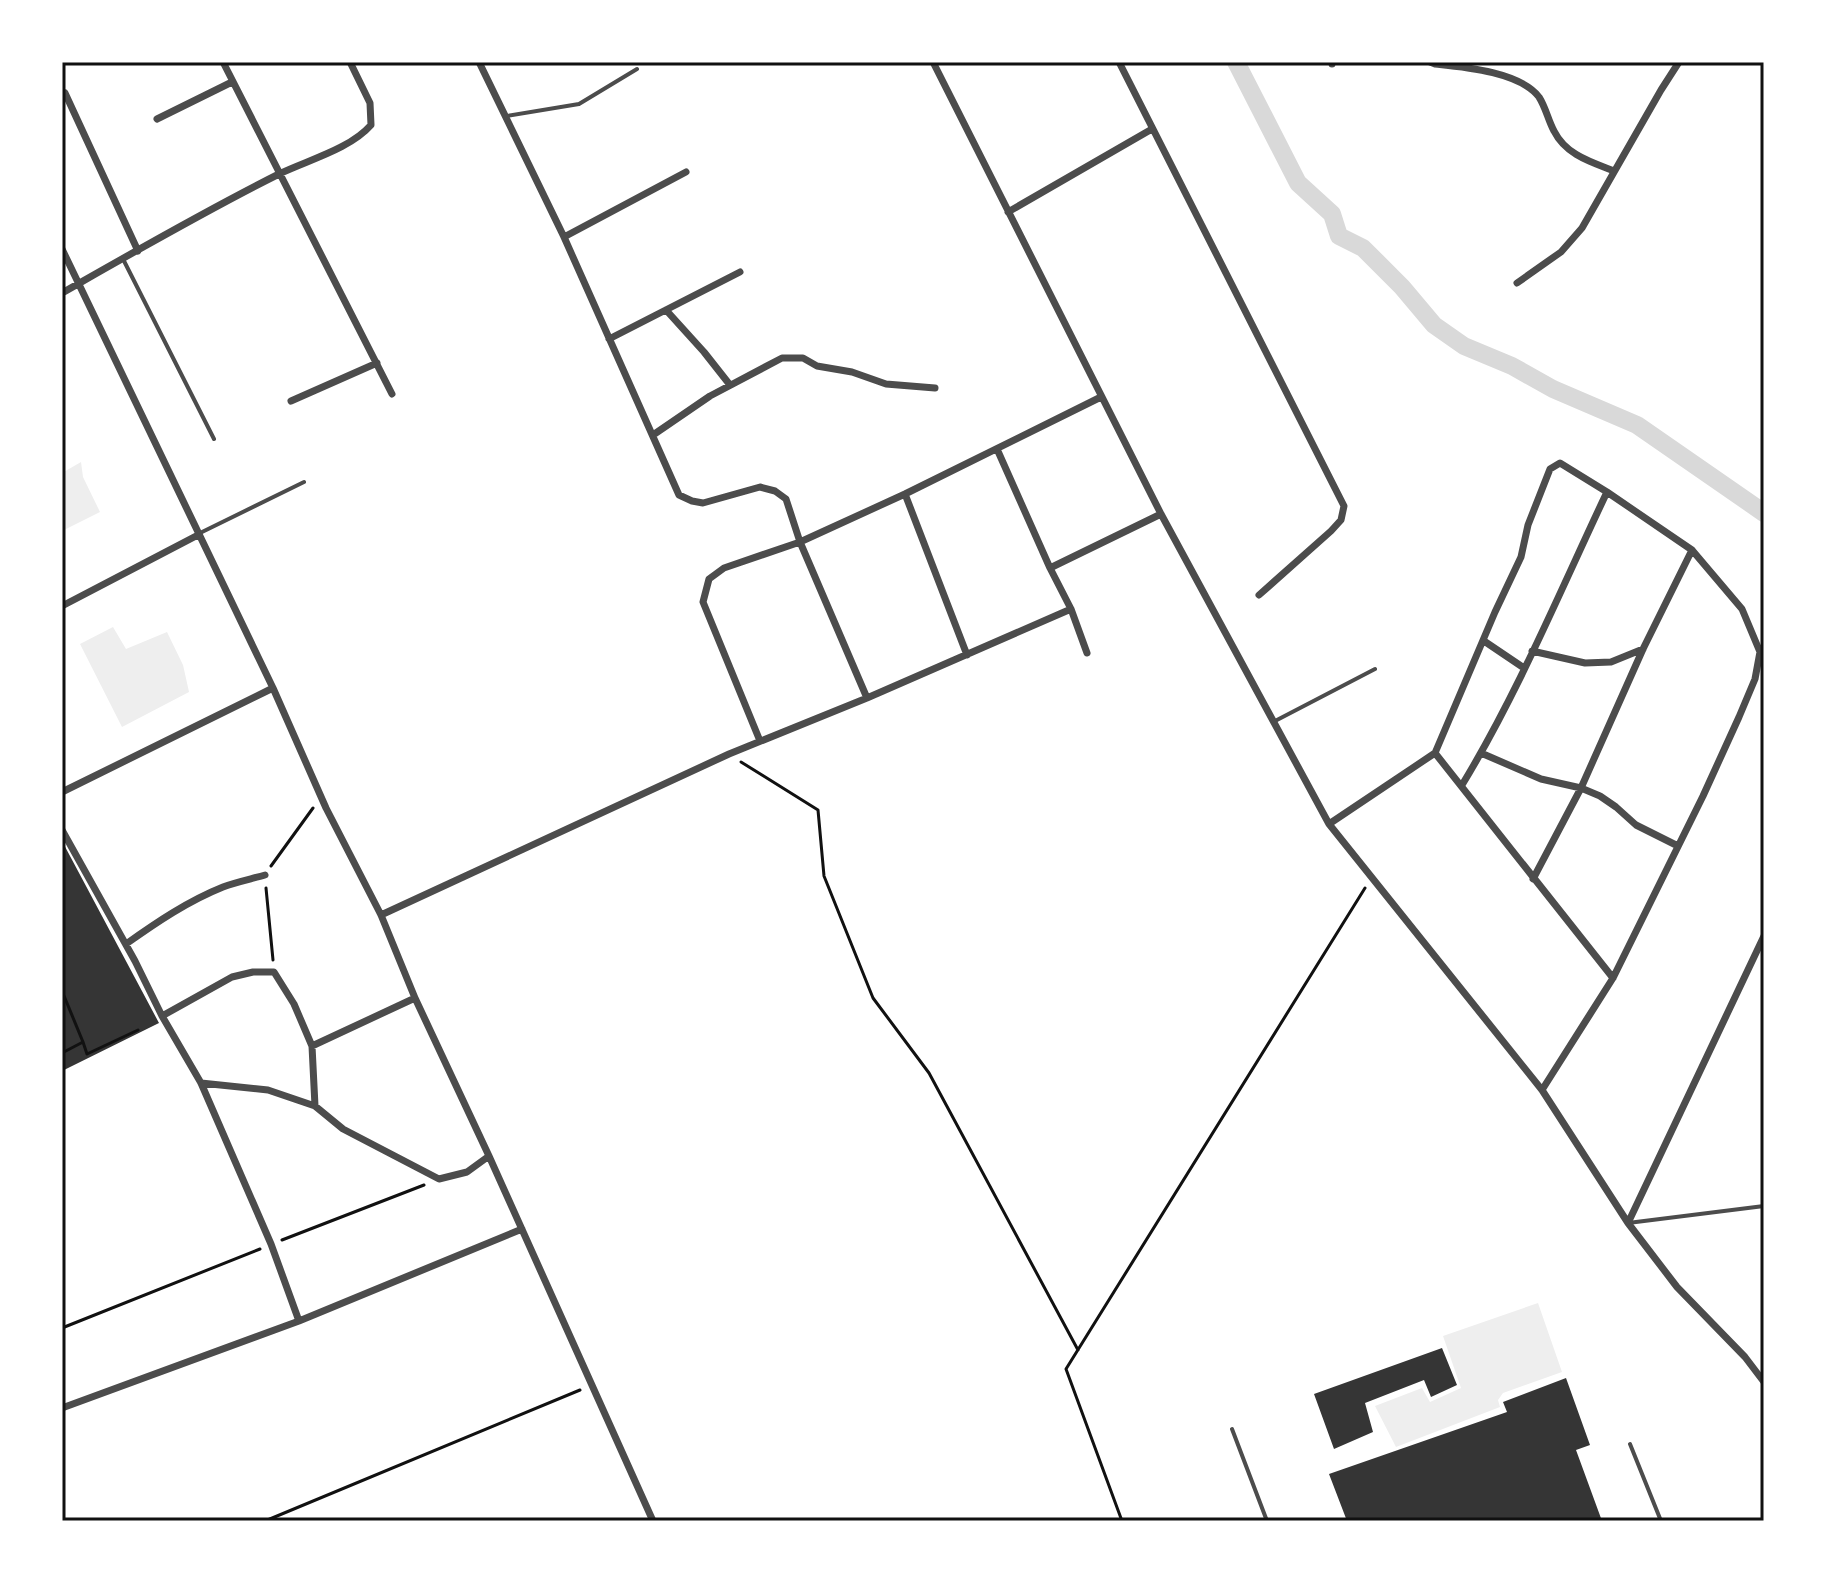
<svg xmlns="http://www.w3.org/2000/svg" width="1826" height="1583" viewBox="0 0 1826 1583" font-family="'Exo 2',sans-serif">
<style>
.green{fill:#eee}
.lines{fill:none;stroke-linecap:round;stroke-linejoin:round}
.canal{stroke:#d9d9d9;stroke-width:18}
.building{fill:#353535}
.path{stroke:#111;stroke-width:3}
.service{stroke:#4c4c4c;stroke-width:4}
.minor{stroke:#4c4c4c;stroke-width:7}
.neatline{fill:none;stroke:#111;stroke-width:3}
</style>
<rect width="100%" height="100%" fill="#fff"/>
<!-- green -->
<path class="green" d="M81,462l2,15 17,35 -38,19v-58z
M113,627l13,22 41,-17 16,33 6,27 -67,35 -42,-83z
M1538,1303l24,69 -59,21 -5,7 2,7 -104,40 -21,-41 47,-18 8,14 31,-14 -18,-52z"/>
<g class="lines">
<!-- canal -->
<path class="canal" d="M1236,62l62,121 34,31 7,22 24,12 39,39 32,38 30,21 48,20 41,23 84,36 127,88"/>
</g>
<!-- building -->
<path class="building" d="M62,841l97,182 -97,48z
M1442,1348l15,37 -26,12 -7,-17 -59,23 8,29 -39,17 -20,-55z
M1566,1378l24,67 -14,5 26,71h-255l-18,-47 178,-62 -4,-10z"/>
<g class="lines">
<!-- path -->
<path class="path" d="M741,762l77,48 6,66 49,122 56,75 149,277
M271,866l42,-58
M266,888l7,72
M62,991l21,51
M62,1053l21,-11 4,12 51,-24
M282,1240l142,-55
M62,1328l198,-79
M265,1521l315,-131
M1122,1521l-56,-152 299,-481"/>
<!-- service -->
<path class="service" d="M507,116l72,-12 58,-35
M123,259l91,180
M200,533l104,-51
M1275,721l100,-52
M1628,1223l136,-17
M1232,1429l35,92
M1630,1444l31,77"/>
<!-- minor -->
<path class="minor" d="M223,62l169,332
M479,62l85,175 115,258 13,6 11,2 57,-16 15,4 11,8 14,43 67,156
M933,62l228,452 168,310 213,266 86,133 49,64 68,70 19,25
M1119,62l225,444 -3,14 -10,11 -72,64
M1430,62l5,2c29,3 85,8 104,33 7,11 9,23 15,34 12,24 37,31 60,40
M1332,64v-2
M65,93l73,158
M157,119l75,-37
M1008,212l144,-83
M564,237l122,-65
M62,249l211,439 53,120 55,107 34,83 74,158 164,365
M1517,283l44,-31 21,-24 79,-138 18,-28
M62,293c72,-41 143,-82 217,-119 29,-14 71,-25 92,-49l-1,-22 -20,-41
M666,310l38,42 26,33
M609,339l131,-67
M291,401l86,-38
M653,435l57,-39 72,-38h21l14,8 35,6 34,12 49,4
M997,449l53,119 21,41 16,44
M905,494l62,161
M1050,568l111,-54
M62,606l136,-71
M1484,641l40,27
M1532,651l53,12 26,-1 32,-13
M760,741l-57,-139 6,-23 15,-11 76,-26 105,-48 196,-97
M1435,753l178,225
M1481,753l60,26 40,9 19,8 16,11 20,18 42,21
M1462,785c56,-92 99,-196 145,-293
M62,792l211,-104
M1329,824l106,-71 60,-141 26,-55 7,-32 22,-56 10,-6 47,29 85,58 50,59 18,43 -5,27 -16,38 -36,79 -90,182 -71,112
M62,830l73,131 27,55 39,67 70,161 28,77
M1533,879l48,-91 62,-139 49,-99
M381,915l348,-161 138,-56 204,-89
M126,944c31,-22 62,-43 97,-57 13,-5 28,-8 42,-12
M162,1016l70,-39 21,-5h21l20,32 18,42 3,60
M312,1046l103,-48
M201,1083l67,7 47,16 28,23 96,50 28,-7 22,-16
M1628,1223l136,-287
M62,1408l237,-87 223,-92"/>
</g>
<!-- border -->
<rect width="1826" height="1583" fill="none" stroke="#ffffff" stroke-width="128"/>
<rect x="64" y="64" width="1698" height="1455" class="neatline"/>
</svg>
